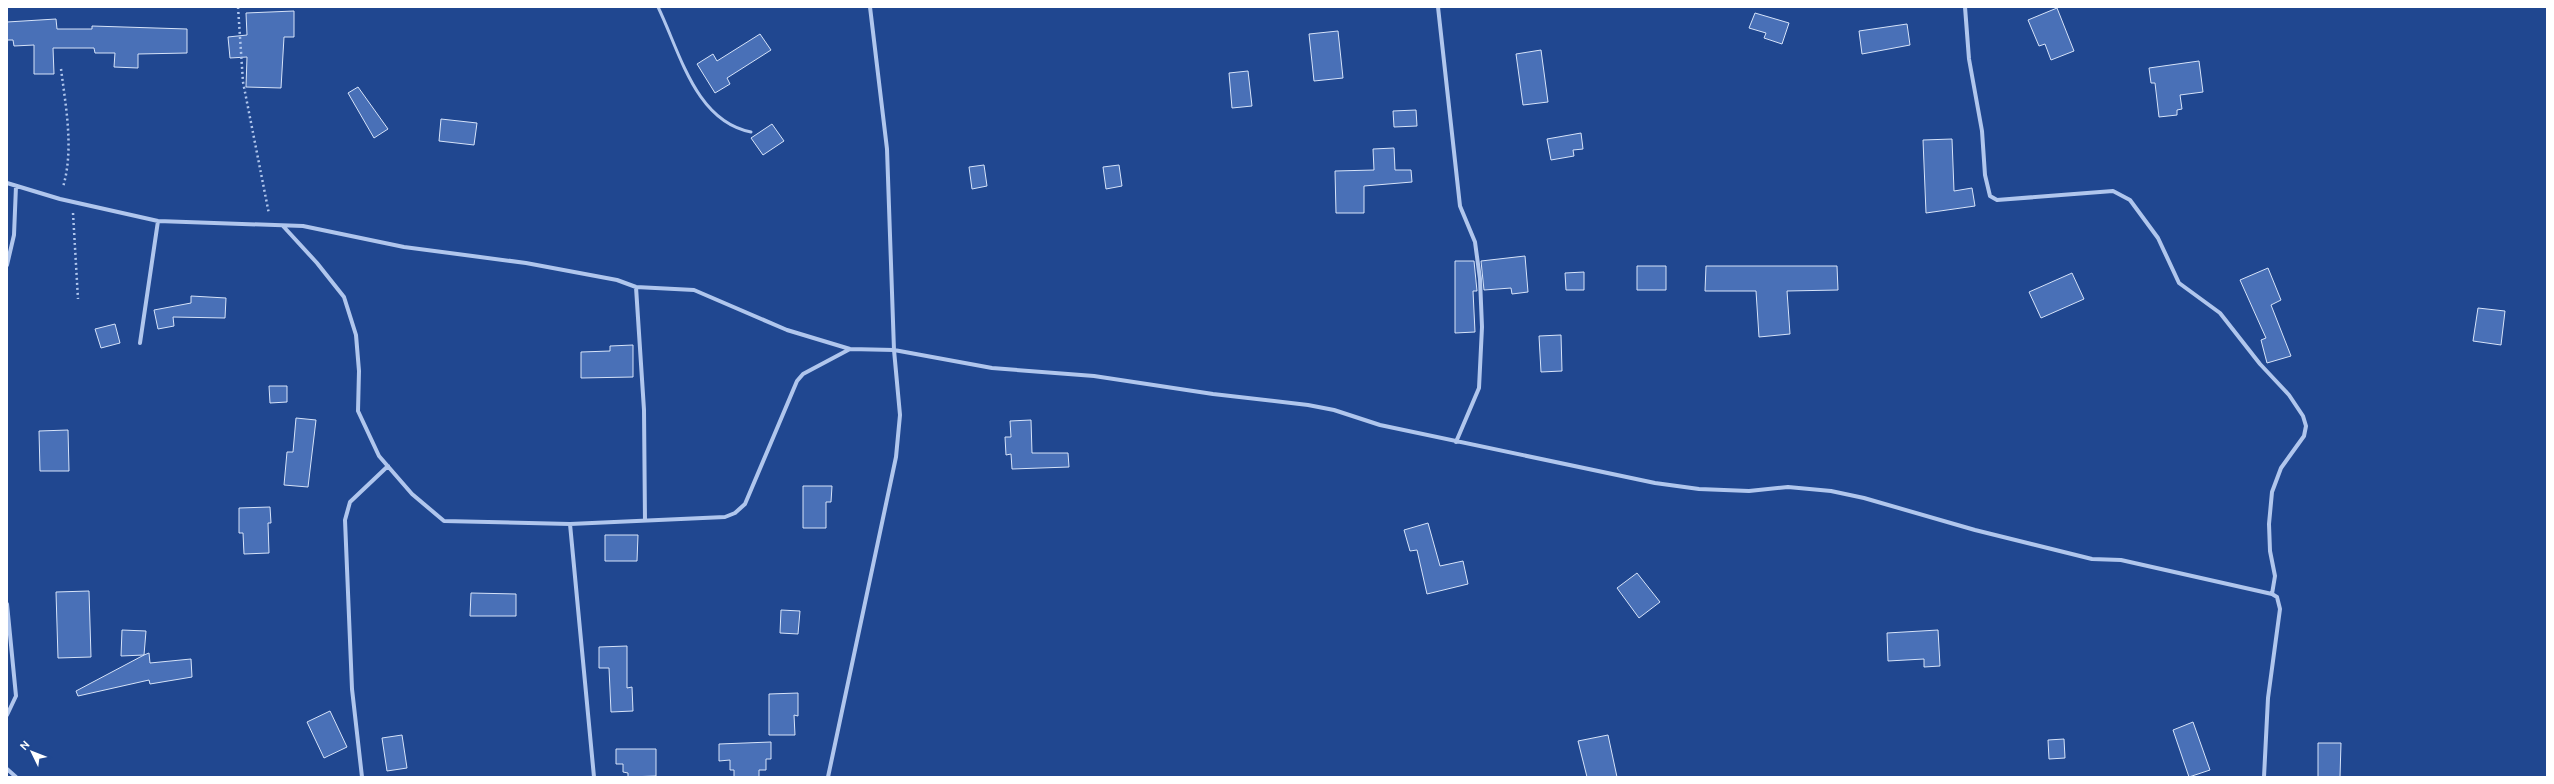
<svg xmlns="http://www.w3.org/2000/svg" width="2554" height="784" viewBox="0 0 2554 784" font-family="Ubuntu,sans-serif">
<style>
.building{fill:#4970b7;stroke:#d6e3f9}
.lines{fill:none;stroke-linecap:round;stroke-linejoin:round}
.path{stroke:#b0c6ed;stroke-width:2.5;stroke-dasharray:2 3;stroke-linecap:butt}
.service{stroke:#b0c6ed;stroke-width:3}
.minor{stroke:#b0c6ed;stroke-width:4}
</style>
<rect width="100%" height="100%" fill="#204790"/>
<!-- building -->
<path class="building" d="M2057,8l17,43 -23,9 -6,-16 -6,2 -11,-26z
M294,11v26h-10l-3,51 -35,-1 1,-30 -17,1 -2,-21 19,-2 -1,-22z
M1755,13l34,10 -7,21 -18,-6 2,-5 -17,-5z
M56,19l1,10h35v-3l95,3v24l-49,1v14l-24,-1 1,-14h-20l-1,-5h-41l1,26h-20v-29l-20,1 -1,-6h-6v-18z
M1907,24l3,21 -48,9 -3,-23z
M1338,31l5,47 -29,3 -5,-47z
M760,34l11,16 -44,28 3,6 -15,9 -18,-29 16,-10 4,7z
M1541,50l7,52 -25,3 -7,-51z
M2199,61l4,31 -23,3 2,14 -5,1v5l-18,2 -4,-34h-4l-2,-15z
M1248,71l4,35 -20,2 -3,-35z
M358,87l30,42 -14,9 -26,-45z
M1416,110l1,16 -23,1 -1,-16z
M441,119l36,4 -3,22 -35,-4z
M772,124l12,17 -21,14 -12,-17z
M1581,133l2,16 -10,1 1,6 -23,4 -4,-21z
M1952,139l2,52 18,-3 3,18 -49,7 -3,-73z
M1394,148l1,22h16l1,12 -48,4v27h-28l-1,-42 39,-1 -1,-21z
M984,165l3,21 -15,3 -3,-22z
M1119,165l3,21 -16,3 -3,-22z
M1525,256l3,36 -16,2 -1,-6 -27,2 -3,-29z
M1455,261h19l3,30h-4l2,41 -20,1z
M1637,266h29v24h-29z
M1706,266h131l1,24 -51,1 3,43 -31,3 -3,-46h-51z
M2268,268l13,32 -10,5 20,51 -24,7 -6,-23 5,-2 -26,-58z
M1584,272v18h-18l-1,-17z
M2072,273l12,26 -43,19 -12,-26z
M191,296l35,2 -1,20 -52,-1 1,9 -16,3 -4,-19 37,-7z
M2478,308l27,3 -4,34 -28,-4z
M115,324l5,19 -19,5 -6,-19z
M1561,335l1,36 -21,1 -2,-36z
M633,345v32l-52,1v-26l29,-1v-5z
M269,386h18v16l-17,1z
M296,418l20,2 -8,67 -24,-2 3,-33h6z
M1031,420l1,33h36l1,14 -57,2 -1,-15 -5,1 -1,-18h6l-1,-16z
M68,430l1,41h-29l-1,-40z
M803,486h29l-1,16h-5v26h-23z
M270,507l1,16h-3l1,30 -25,1 -1,-21h-4v-25z
M1428,523l12,43 23,-5 5,23 -41,10 -10,-44 -7,1 -6,-21z
M605,535h33l-1,26h-32z
M1637,573l23,29 -21,16 -22,-30z
M89,591l2,66 -33,1 -2,-66z
M471,593l45,1v22h-46z
M781,610l19,1 -2,23 -18,-1z
M122,630l24,1 -2,24 5,-2 1,10 41,-4 1,18 -42,7 -1,-4 -71,16 -2,-5 68,-36 -23,1z
M1938,630l2,36 -16,1v-8l-36,2 -1,-28z
M627,646v42l5,-1 1,24 -22,1 -2,-44h-10v-21z
M798,693v23l-4,-1 1,20h-26v-41z
M330,711l17,36 -23,11 -17,-36z
M2193,722l17,48 -21,7 -16,-47z
M402,735l5,33 -20,3 -5,-33z
M1608,735l9,42h-30l-9,-36z
M2064,739l1,19 -16,1 -1,-19z
M771,742v17h-5v11h-7v7h-25v-7h-4v-10l-11,1v-17z
M2318,743h23l-1,34h-22z
M616,749h40v27l-28,1v-4l-5,-1v-8h-7z"/>
<g class="lines">
<!-- path -->
<path class="path" d="M238,7l5,75 26,132
M61,69c5,39 13,81 2,118
M73,213l5,86"/>
<!-- service -->
<path class="service" d="M658,7c22,45 37,114 93,125"/>
<!-- minor -->
<path class="minor" d="M1438,7l22,199 15,36 5,37 2,48 -3,61 -23,54
M1965,7l4,52 13,72 3,44 5,21 7,4 116,-9 17,9 28,38 21,45 41,30 40,51 29,31 14,21 3,10 -2,10 -23,32 -9,24 -3,32 1,27 5,25 -3,18
M7,183l53,16 98,22 145,5 101,21 122,16 91,17 19,7 58,3 93,40 63,19 44,1 98,18 102,8 119,18 95,11 26,5 46,15 275,58 44,6 50,2 39,-4 43,4 33,7 111,32 117,29 29,1 151,34 5,3 3,12 -12,89 -4,79
M283,226l34,37 27,34 12,38 3,36 -1,40 21,45 33,38 32,27 126,3 155,-7 10,-4 10,-9 52,-123 6,-7 47,-25
M7,265l7,-30 2,-49
M636,287l8,123 1,111
M140,343l18,-122
M570,524l24,253
M7,604l9,92 -9,19
M7,769l9,8
M362,777l-10,-88 -7,-169 5,-18 38,-36
M828,777l68,-320 4,-42 -6,-65 -7,-201 -17,-142"/>
</g>
<!-- border -->
<rect width="2554" height="784" fill="none" stroke="#ffffff" stroke-width="16"/>
<!-- north arrow -->
<g transform="translate(32 752) rotate(313)" stroke="#204790" stroke-width="3" paint-order="stroke">
<path d="M0-3L7 15L0 10L-7 15Z" fill="#ffffff"/>
<text y="-6" font-size="11" font-weight="bold" text-anchor="middle" fill="#ffffff">N</text>
</g>
</svg>
